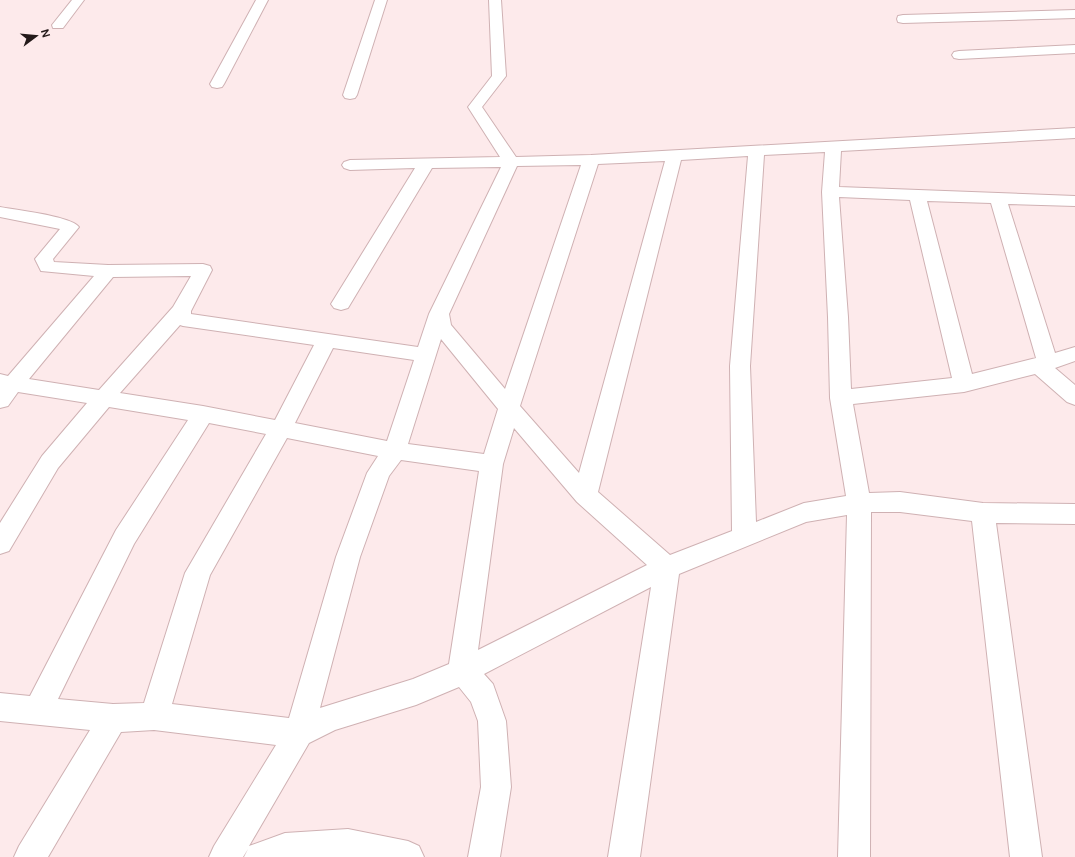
<svg xmlns="http://www.w3.org/2000/svg" width="1075" height="857" viewBox="0 0 1075 857" font-family="'DM Sans',sans-serif">
<style>
.lines{fill:none;stroke-linecap:round;stroke-linejoin:round}
.street-casing{stroke:#cfb1b3;stroke-width:2}
.street{fill:#fff;fill-rule:evenodd}
</style>
<rect width="100%" height="100%" fill="#fdeaeb"/>
<g class="lines">
<!-- street casing -->
<g class="street-casing">
<path id="street" d="M72,0h12l-21,28h-10l-1,-3z
M256,0h12l-44,84 -2,3 -5,1 -5,-1 -2,-3z
M375,0h12l-30,95 -2,3 -5,1 -5,-1 -2,-3z
M489,0h12l5,76 -24,31 34,50 75,-2 484,-27v10l-234,13 -2,36 236,9v10l-67,-2 47,149 20,-6v14l-20,7 20,17v20l-8,-3 -32,-28 -71,18 -111,12 16,89 31,-1 83,11 92,1v20l-79,-1 46,334h-32l-38,-336 -72,-9h-29l-1,345h-32l9,-342 -41,7 -127,52 -39,283h-32l43,-270 -167,87 9,10 13,37 5,66 -11,70h-32l13,-70 -3,-66 -7,-19 -12,-15 -43,18 -81,25 -26,13 -60,103 36,-13 63,-4 60,12 11,5 5,11h-180l4,-8 -5,8h-34l5,-11 62,-101 -122,-15 -33,2 -73,125h-34l5,-11 71,-116 -90,-9v-28l30,3 86,-166 72,-110 -79,-13 -51,61 -49,83 -9,3v-31l42,-67 45,-53 -69,-11 -10,14 -8,2v-34l8,2 86,-100 -53,-5 -6,-12 25,-30 -60,-12v-10c15,3 71,9 79,20l-26,32 1,3 54,3 95,-1 7,2 2,4 -21,41v3l227,33 11,-33 72,-147 -69,1 -84,140 -7,2 -7,-2 -3,-4 84,-136 -65,2 -6,-2 -2,-3 2,-3 6,-2 150,-3 -32,-50 24,-31zM825,152l-3,40 6,125 2,81 16,98 -42,7 -48,19 -6,-156 14,-211zM748,156l-18,210 2,165 -62,24 -72,-63 83,-332zM665,161l-86,312 -59,-67 78,-242zM581,165l-76,224 -54,-64 -2,-11 68,-148zM839,197l71,3 42,178 -101,11 -3,-72zM927,201l64,2 45,155 -64,16zM191,276l-18,31 -74,83 -70,-11 84,-102zM180,325l3,1 131,19 -39,75 -72,-14 -83,-13zM441,339l57,70 -14,45 -76,-10zM333,348l81,12 -27,81 -92,-18zM209,423l57,11 -81,139 -41,130 -31,1 -55,-5 76,-155zM514,428l63,74 70,63 -169,85 25,-186zM287,438l91,18 -11,17 -31,84 -47,161 -117,-14 38,-129zM401,460l78,11 -30,193 -36,15 -93,29 40,-151 29,-81z
M1075,10v8l-172,5 -5,-1 -1,-3 1,-3 5,-1z
M1075,45v8l-116,6 -5,-1 -2,-3 2,-3 5,-1z"/>
</g>
<!-- street -->
<use href="#street" class="street"/>
</g>
<!-- north arrow -->
<g transform="translate(36 36) rotate(74)" stroke="#fdeaeb" stroke-width="3" paint-order="stroke">
<path d="M0-3L7 15L0 10L-7 15Z" fill="#231919"/>
<text y="-6" font-size="11" font-weight="bold" text-anchor="middle" fill="#231919">N</text>
</g>
</svg>
